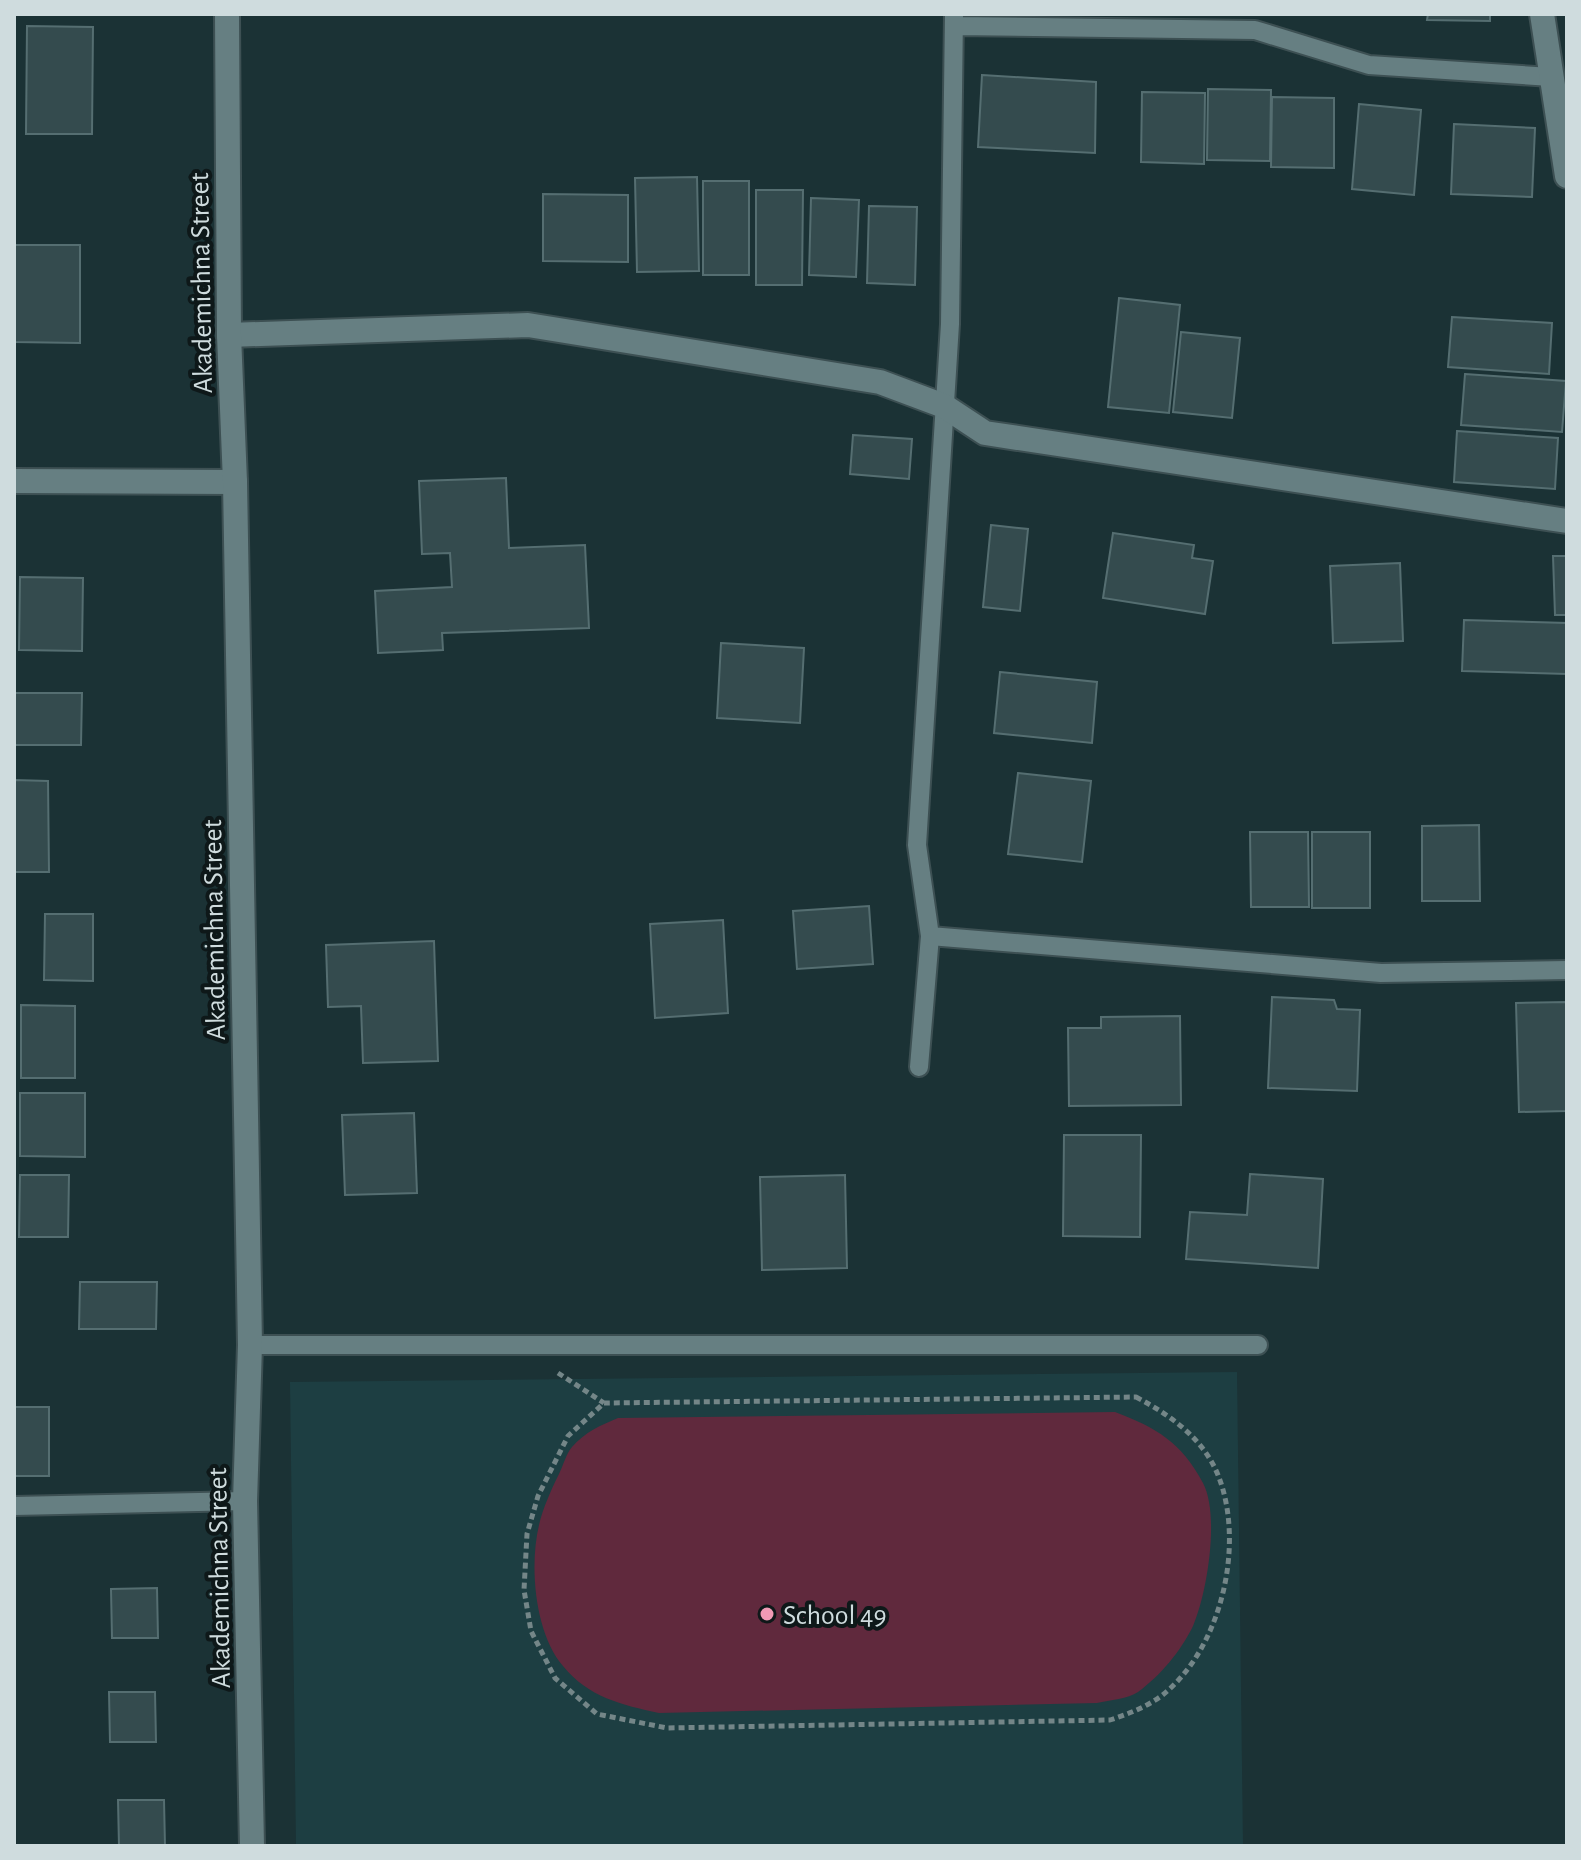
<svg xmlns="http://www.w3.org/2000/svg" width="1581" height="1860" viewBox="0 0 1581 1860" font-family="'Alegreya Sans',sans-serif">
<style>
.built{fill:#1d3e42}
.garden{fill:#60293d}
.building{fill:#344b4e;stroke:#556e71;stroke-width:2}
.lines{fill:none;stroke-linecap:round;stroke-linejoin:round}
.lane-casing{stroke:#3d5053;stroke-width:22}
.street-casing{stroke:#3d5053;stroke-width:28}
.secondary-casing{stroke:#3d5053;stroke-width:28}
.path{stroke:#748688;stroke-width:5;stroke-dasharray:6 4;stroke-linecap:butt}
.lane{stroke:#667f82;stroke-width:18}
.street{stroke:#667f82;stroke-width:24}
.secondary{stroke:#667f82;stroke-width:24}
.poi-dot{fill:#f09ab5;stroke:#0e1819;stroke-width:3}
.labels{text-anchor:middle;stroke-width:8;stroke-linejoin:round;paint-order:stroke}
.street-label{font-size:28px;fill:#cfdcde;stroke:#0e1819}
.poi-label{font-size:28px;fill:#cfdcde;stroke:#0e1819;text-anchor:start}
</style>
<rect width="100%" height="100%" fill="#1b3235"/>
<!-- built -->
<path class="built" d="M1237,1372l6,474h-947l-6,-464z"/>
<!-- garden -->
<path class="garden" d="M1115,1412c42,16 66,30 88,71 17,32 4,111 -10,143 -12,25 -33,50 -55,66 -10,7 -28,8 -41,11l-438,10c-37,-8 -71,-16 -96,-47 -28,-33 -34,-99 -24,-141 4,-17 12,-35 20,-51 4,-8 7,-20 13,-27 13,-15 29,-22 46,-29z"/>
<!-- building -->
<path class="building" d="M1428,14h62v7l-63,-1z
M27,26l66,1 -1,107h-66z
M982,75l114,7 -1,71 -117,-6z
M1208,89l63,1 -1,71 -63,-1z
M1142,92l63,1 -1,71 -63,-2z
M1272,97l62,1v70l-63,-1z
M1359,104l62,6 -7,85 -62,-6z
M1454,124l81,4 -3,69 -81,-3z
M697,177l2,94 -62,1 -2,-94z
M703,181h46v94h-46z
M756,190h47l-1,95h-46z
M543,194l85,1v67l-85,-1z
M811,198l48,2 -3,77 -47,-2z
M869,206l48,1 -2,78 -48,-2z
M14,245h66v98l-66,-1z
M1119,298l61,7 -11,108 -61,-6z
M1452,317l100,6 -3,51 -101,-7z
M1181,332l59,6 -8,80 -59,-6z
M1465,374l101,7 -4,51 -101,-7z
M1457,431l101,7 -3,51 -101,-7z
M853,435l59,4 -3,40 -59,-5z
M506,478l3,70 76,-3 4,83 -147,5 1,17 -65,3 -3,-62 77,-4 -2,-34 -28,1 -3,-73z
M991,525l37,4 -8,82 -37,-4z
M1113,533l81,12 -2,13 21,3 -8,53 -102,-16z
M1553,556h14v59h-12z
M1400,563l3,78 -70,2 -3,-77z
M20,577l63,1 -1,73 -63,-1z
M1464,620l103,3v51l-105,-3z
M721,643l83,5 -4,75 -83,-5z
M1000,672l97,10 -5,61 -98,-10z
M14,693h68l-1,52h-67z
M1018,773l73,8 -9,81 -74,-8z
M14,780l34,1 1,91h-35z
M1479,825l1,76h-58v-75z
M1250,832h58l1,75h-58z
M1312,832h58v76h-58z
M869,906l4,58 -76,5 -4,-58z
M45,914h48v67l-49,-1z
M723,920l5,93 -73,5 -5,-94z
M434,941l4,120 -75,2 -2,-57 -33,1 -2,-62z
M1272,997l62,3 3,9 23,1 -3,81 -89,-3z
M1567,1002v109l-48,1 -3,-109z
M21,1005l54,1v72h-54z
M1180,1016l1,89 -112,1 -1,-78h33v-11z
M20,1093h65v64l-65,-1z
M414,1113l3,80 -72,2 -3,-80z
M1064,1135h77l-1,102 -77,-1z
M1250,1174l73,5 -5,89 -132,-9 4,-47 57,3z
M20,1175h49l-1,62h-49z
M845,1175l2,93 -85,2 -2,-93z
M80,1282h77l-1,47h-77z
M14,1407h35v69h-35z
M157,1588l1,50h-46l-1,-49z
M109,1692h46l1,50h-46z
M118,1800h46l1,46h-46z"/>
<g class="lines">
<!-- lane casing -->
<g class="lane-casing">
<path id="lane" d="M955,26l300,4 114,35 182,12
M930,936l451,37 186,-3
M919,1067l11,-131 -13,-91 33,-521 4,-310
M250,1345h1008
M14,1506l231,-5"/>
</g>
<!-- street casing -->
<g class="street-casing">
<path id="street" d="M1542,14l25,162
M229,335l299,-10 352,57 64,24 41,27 582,88
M14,481l221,1"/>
</g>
<!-- secondary casing -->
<g class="secondary-casing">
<path id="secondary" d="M227,14l2,321 6,147 15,863 -5,156 7,345"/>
</g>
<!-- path -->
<path class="path" d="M558,1373l46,30
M1136,1397c34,18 67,41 82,78 28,70 3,176 -58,222 -16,11 -32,17 -50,23l-443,8 -70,-14 -42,-36 -24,-47 -7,-41 3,-56 11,-38 30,-60 36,-33z"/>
<!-- lane -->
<use href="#lane" class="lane"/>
<!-- street -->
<use href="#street" class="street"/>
<!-- secondary -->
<use href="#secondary" class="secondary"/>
</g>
<!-- markers -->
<circle class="poi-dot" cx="767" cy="1614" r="8"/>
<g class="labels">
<!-- street labels -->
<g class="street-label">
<text transform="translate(200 283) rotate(-91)" y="10">Akademichna Street</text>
<text transform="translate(213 930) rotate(-91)" y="10">Akademichna Street</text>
<text transform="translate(218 1578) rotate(-91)" y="10">Akademichna Street</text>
</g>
<!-- poi labels -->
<g class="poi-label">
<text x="783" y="1624">School 49</text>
</g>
</g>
<!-- border -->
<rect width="1581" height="1860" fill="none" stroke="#cfdcde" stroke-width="32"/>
</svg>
